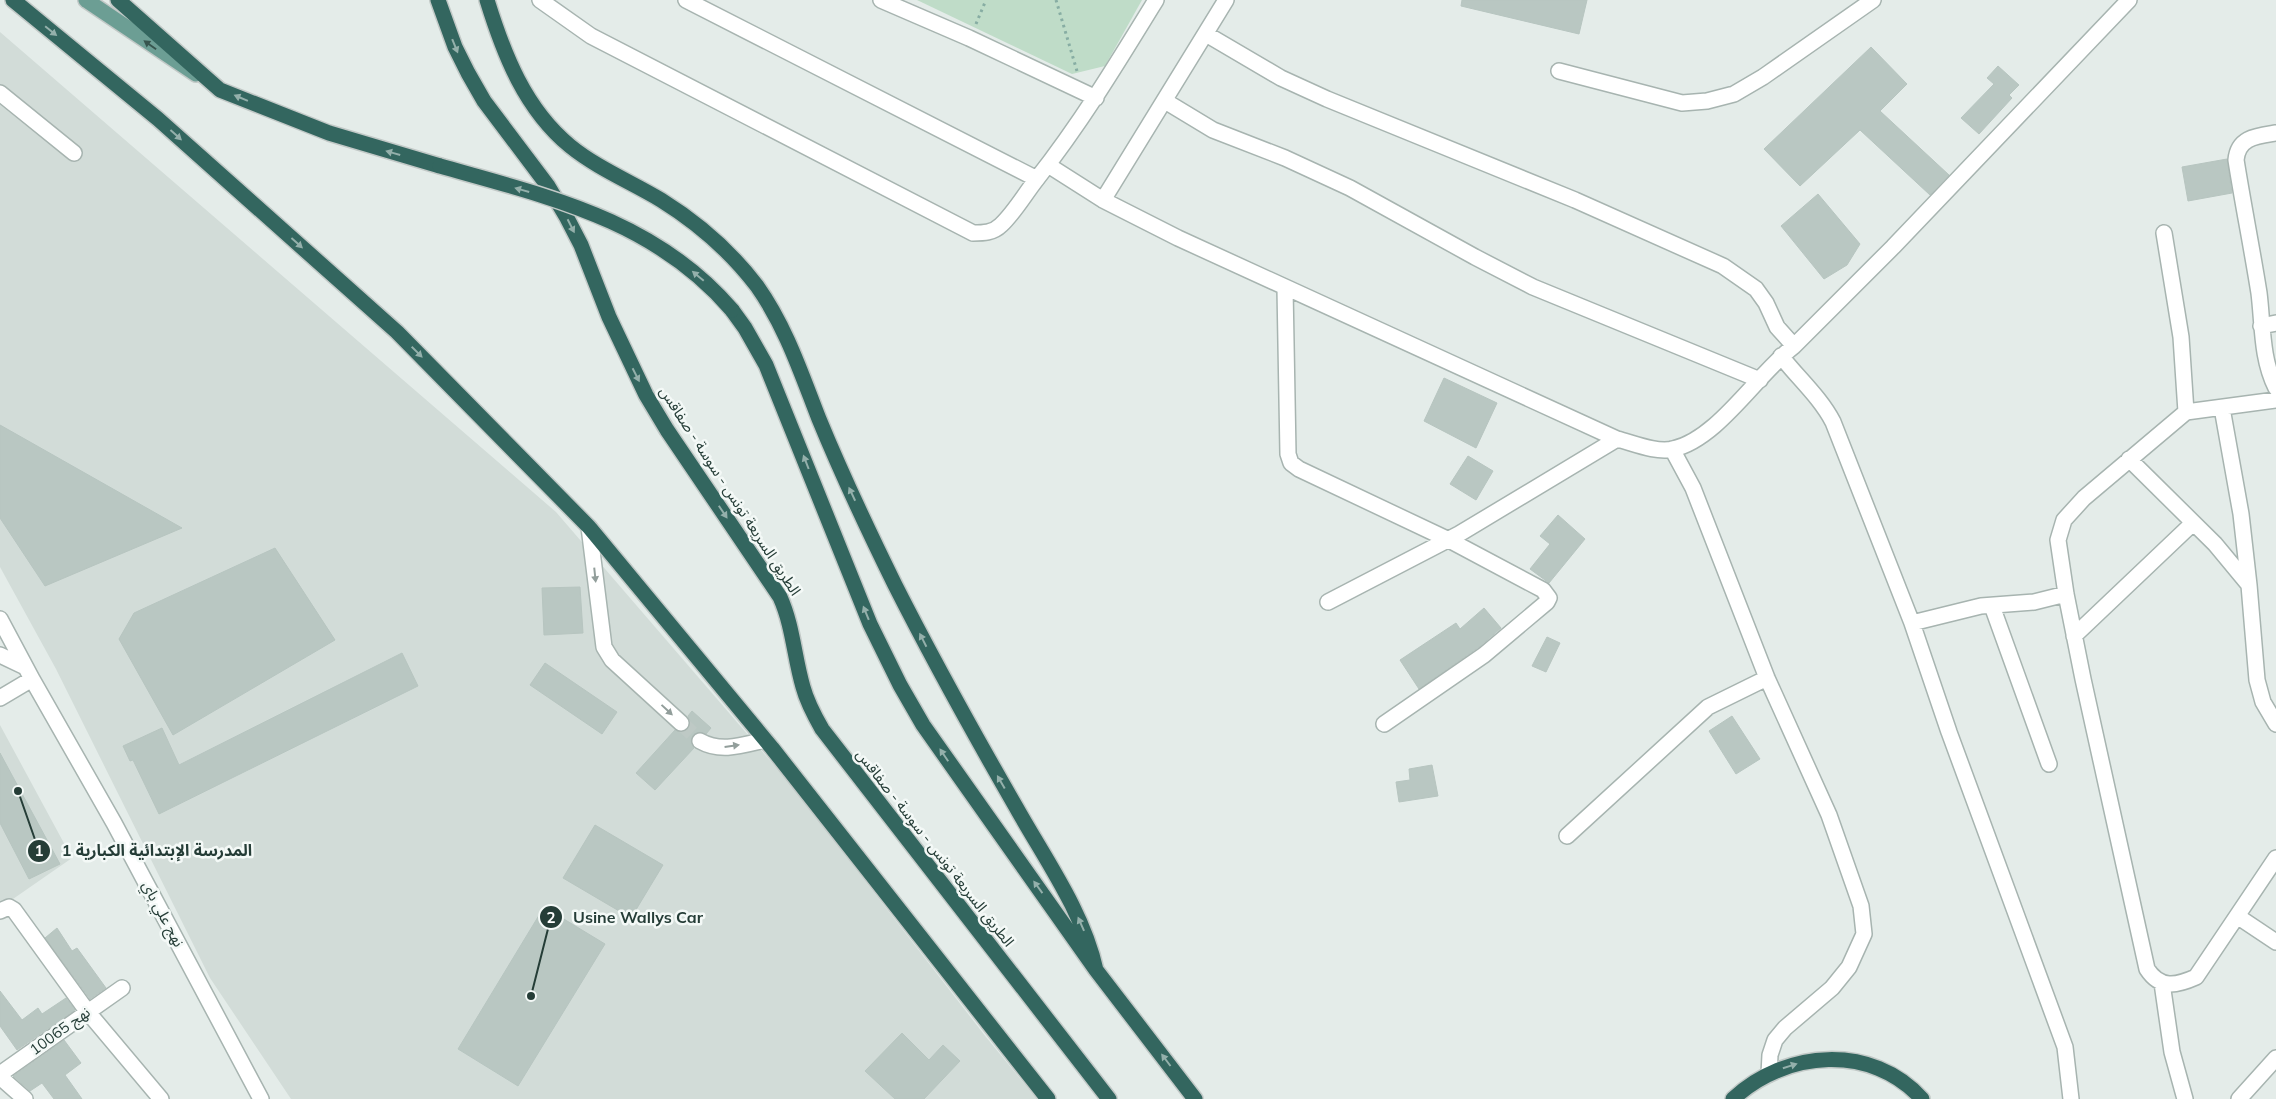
<svg xmlns="http://www.w3.org/2000/svg" width="2276" height="1099" viewBox="0 0 2276 1099" font-family="Mulish,'Noto Sans Arabic',sans-serif">
<style>
.built{fill:#d2dcd8}
.green{fill:#bfdcc8}
.building{fill:#b9c7c2;stroke:#b7c5c0}
.lines{fill:none;stroke-linecap:round;stroke-linejoin:round}
.minor-tunnel{stroke:#bec9c5;stroke-width:15;stroke-dasharray:15 8;stroke-linecap:butt}
.minor-casing{stroke:#a7b4b0;stroke-width:18}
.major-casing{stroke:#c2c9c7;stroke-width:18}
.highway-casing{stroke:#c2c9c7;stroke-width:18}
.path{stroke:#87ada3;stroke-width:3;stroke-dasharray:2.5 4;stroke-linecap:butt}
.minor{stroke:#fff;stroke-width:15}
.major{stroke:#6c9e94;stroke-width:15}
.highway{stroke:#33665f;stroke-width:15}
.highway-bridge-casing{stroke:#c2c9c7;stroke-width:18;stroke-linecap:butt}
.highway-bridge{stroke:#33665f;stroke-width:15}
.oneway{fill:#94b0ab}
.oneway2{fill:#37554e}
.oneway3{fill:#929e9b}
.labels{text-anchor:middle;stroke-width:5;stroke-linejoin:round;paint-order:stroke}
.street-label{font-size:15px;fill:#253d37;stroke:#f4f9f7}
.leader{fill:none;stroke:#253d37;stroke-width:2}
.callout-dot{fill:#253d37;stroke:#f4f9f7;stroke-width:2}
.mark-label{font-size:15px;text-anchor:middle;font-weight:bold;fill:#fff}
.callout-label{font-size:16px;text-anchor:middle;font-weight:bold;fill:#253d37;stroke:#f4f9f7;stroke-width:5;stroke-linejoin:round;paint-order:stroke}
</style>
<rect width="100%" height="100%" fill="#e4ece9"/>
<!-- built -->
<path class="built" d="M0,32l556,480 230,267 200,258 51,62h-746l-81,-121 -154,-309 -56,-102z
M0,725l72,133 -72,50z"/>
<!-- green -->
<path class="green" d="M917,0h225l-37,66 -33,8z"/>
<!-- building -->
<path class="building" d="M1462,0h125l-8,34 -118,-28z
M1871,47l36,37 -27,27 69,64 -19,20 -70,-65 -60,56 -36,-37z
M1998,66l21,19 -10,10 3,3 -33,36 -18,-16 33,-34 -7,-6z
M2227,159l5,34 -44,8 -6,-34z
M1818,194l42,50 -13,21 -23,14 -43,-53z
M1444,378l53,25 -21,45 -52,-27z
M0,425l182,103 -137,58 -45,-68z
M1468,456l25,15 -17,29 -26,-16z
M1558,515l27,24 -36,44 -19,-14 20,-25 -10,-8z
M275,548l60,92 -162,95 -54,-96 15,-26z
M580,587l3,46 -39,2 -2,-47z
M1484,608l17,20 -22,19 -60,42 -19,-29 56,-37 4,6z
M1547,637l13,6 -14,29 -14,-6z
M402,653l16,33 -259,128 -26,-54 -3,1 -7,-15 39,-18 17,37z
M545,663l72,49 -15,22 -72,-49z
M692,711l19,17 -5,6 -6,-2 -6,2 -3,7 3,7 -39,42 -19,-17 39,-43 8,2 5,-3 2,-8 -2,-5z
M1732,716l28,43 -24,15 -27,-43z
M0,753l60,111 -31,15 -29,-56z
M1432,765l6,31 -39,6 -3,-20 14,-2 -1,-11z
M595,825l68,40 -32,53 -68,-40z
M544,907l61,37 -87,142 -60,-37z
M57,928l15,23 5,-3 29,40 -16,11 -45,-61z
M0,991l22,29 16,-12 4,6 24,-16 9,12 -58,40 -17,-24z
M902,1033l27,27 14,-15 17,16 -36,38h-29l-30,-28z
M64,1040l17,23 -16,12 17,24h-28l-12,-16 -12,8 -17,-15z"/>
<g class="lines">
<!-- minor-tunnel -->
<path class="minor-tunnel" d="M681,723l19,18"/>
<!-- minor casing -->
<g class="minor-casing">
<path id="minor" d="M540,0l51,36 382,197c10,0 20,0 28,-8 13,-12 24,-31 35,-45 45,-57 82,-118 120,-180
M686,0l351,179
M881,0l88,38 127,60
M1206,34l75,44 46,21 248,101 148,66 33,23 10,14 11,24 17,19
M1559,71l123,32 25,-2 27,-7 29,-17 110,-77
M0,93l74,60
M1165,101l48,29 72,28 65,30 125,69 58,30 227,93
M2276,133c-19,3 -38,4 -40,27 7,44 16,89 23,133 4,32 2,65 17,95
M1048,165l55,35 75,38 439,201c16,4 39,14 56,10 45,-10 84,-75 121,-103l99,-99 236,-247
M1103,200l123,-200
M2164,233l17,104 5,75 -102,86 -20,22 -6,20 8,54 17,85 64,290c13,20 29,17 49,8l80,-119
M1285,288l3,166 3,9 8,6 150,71 94,50 6,8 -2,4 -63,53 -100,69
M2261,326l15,-3
M1781,356c17,22 39,41 52,66l79,201 37,109 116,315 6,52
M2222,408l19,106 8,71
M2186,412l90,-12
M1672,449l21,39 74,190 62,137 32,91 3,28 -15,33 -17,21 -47,40 -10,12 -5,15 -1,19
M2129,459l86,85 34,41 8,95 6,22 13,22
M589,527l15,120 8,13 69,63
M1328,602l131,-68 158,-95
M1992,606l57,158
M0,619l32,60 -32,19
M1912,623l69,-17 53,-4 32,-8
M2074,636l119,-113
M0,655l23,11
M32,679l82,144 147,276
M700,741c21,12 43,4 65,-1
M1567,836l141,-129 59,-29
M0,911l9,-4 5,3 73,101 74,88
M2237,916l39,26
M2162,983l10,69 13,47
M0,1074l122,-86
M0,1077l25,22
M2239,1099l37,-41"/>
</g>
<!-- major casing -->
<g class="major-casing">
<path id="major" d="M86,0l110,74"/>
</g>
<!-- highway casing -->
<g class="highway-casing">
<path id="highway" d="M13,0l145,119 239,213 192,195 183,221 276,351
M118,0l102,90 109,43 111,33
M438,0l17,47 13,26 16,28 64,85 19,32 14,27 28,72 37,78 21,35 113,167c13,29 14,59 23,90 4,15 11,28 19,42l287,370
M487,0c17,55 38,109 83,146 27,22 61,36 91,54 37,23 70,52 96,86 29,41 44,87 62,133 23,56 49,111 76,166 38,75 79,149 121,222 29,52 67,104 80,163
M732,310l13,18 21,37 104,259 30,61 23,40 173,245 99,129
M1733,1099c52,-49 139,-56 189,0"/>
</g>
<!-- path -->
<path class="path" d="M1056,0l21,71
M976,24l10,-24"/>
<!-- minor -->
<use href="#minor" class="minor"/>
<!-- major -->
<use href="#major" class="major"/>
<!-- highway -->
<use href="#highway" class="highway"/>
<!-- highway-bridge casing -->
<g class="highway-bridge-casing">
<path id="highway-bridge" d="M440,166c109,31 215,54 292,144"/>
</g>
<!-- highway-bridge -->
<use href="#highway-bridge" class="highway-bridge"/>
</g>
<!-- one-way arrows -->
<defs><path id="oneway-solid" d="M-6-.8H1V-3.2L6.5 0L1 3.2V.8H-6Z" transform="scale(1.25)"/></defs>
<g class="oneway">
<use href="#oneway-solid" transform="translate(51 31) rotate(39)"/>
<use href="#oneway-solid" transform="translate(455 46) rotate(68)"/>
<use href="#oneway-solid" transform="translate(241 98) rotate(-157)"/>
<use href="#oneway-solid" transform="translate(176 135) rotate(42)"/>
<use href="#oneway-solid" transform="translate(393 153) rotate(-164)"/>
<use href="#oneway-solid" transform="translate(522 190) rotate(-164)"/>
<use href="#oneway-solid" transform="translate(571 226) rotate(63)"/>
<use href="#oneway-solid" transform="translate(297 243) rotate(42)"/>
<use href="#oneway-solid" transform="translate(698 276) rotate(-140)"/>
<use href="#oneway-solid" transform="translate(417 352) rotate(45)"/>
<use href="#oneway-solid" transform="translate(636 375) rotate(63)"/>
<use href="#oneway-solid" transform="translate(806 462) rotate(-111)"/>
<use href="#oneway-solid" transform="translate(852 494) rotate(-115)"/>
<use href="#oneway-solid" transform="translate(723 512) rotate(56)"/>
<use href="#oneway-solid" transform="translate(866 613) rotate(-112)"/>
<use href="#oneway-solid" transform="translate(923 640) rotate(-117)"/>
<use href="#oneway-solid" transform="translate(944 755) rotate(-124)"/>
<use href="#oneway-solid" transform="translate(1001 782) rotate(-120)"/>
<use href="#oneway-solid" transform="translate(1038 887) rotate(-126)"/>
<use href="#oneway-solid" transform="translate(1081 924) rotate(-114)"/>
<use href="#oneway-solid" transform="translate(1166 1060) rotate(-127)"/>
<use href="#oneway-solid" transform="translate(1790 1066) rotate(-18)"/>
</g>
<use class="oneway2" href="#oneway-solid" transform="translate(150 45) rotate(-145)"/>
<g class="oneway3">
<use href="#oneway-solid" transform="translate(595 575) rotate(84)"/>
<use href="#oneway-solid" transform="translate(667 710) rotate(43)"/>
<use href="#oneway-solid" transform="translate(732 746) rotate(-8)"/>
</g>
<g class="labels">
<!-- street labels -->
<g class="street-label">
<text transform="translate(730 491) rotate(57)" y="5">الطريق السريعة تونس - سوسة - صفاقس</text>
<text transform="translate(935 848) rotate(52)" y="5">الطريق السريعة تونس - سوسة - صفاقس</text>
<text transform="translate(163 914) rotate(62)" y="5">نهج علي باي</text>
<text transform="translate(60 1031) rotate(-36)" y="5">نهج 10065</text>
</g>
</g>
<!-- callouts -->
<path class="leader" d="M18 791L39 851M531 996L551 917"/>
<g class="callout-dot">
<circle cx="18" cy="791" r="5"/>
<circle cx="531" cy="996" r="5"/>
<circle cx="39" cy="851" r="12"/>
<circle cx="551" cy="917" r="12"/>
</g>
<g class="mark-label">
<text x="39" y="856">1</text>
<text x="551" y="923">2</text>
</g>
<g class="callout-label">
<text x="157" y="856">المدرسة الإبتدائية الكبارية 1</text>
<text x="638" y="923">Usine Wallys Car</text>
</g>
</svg>
